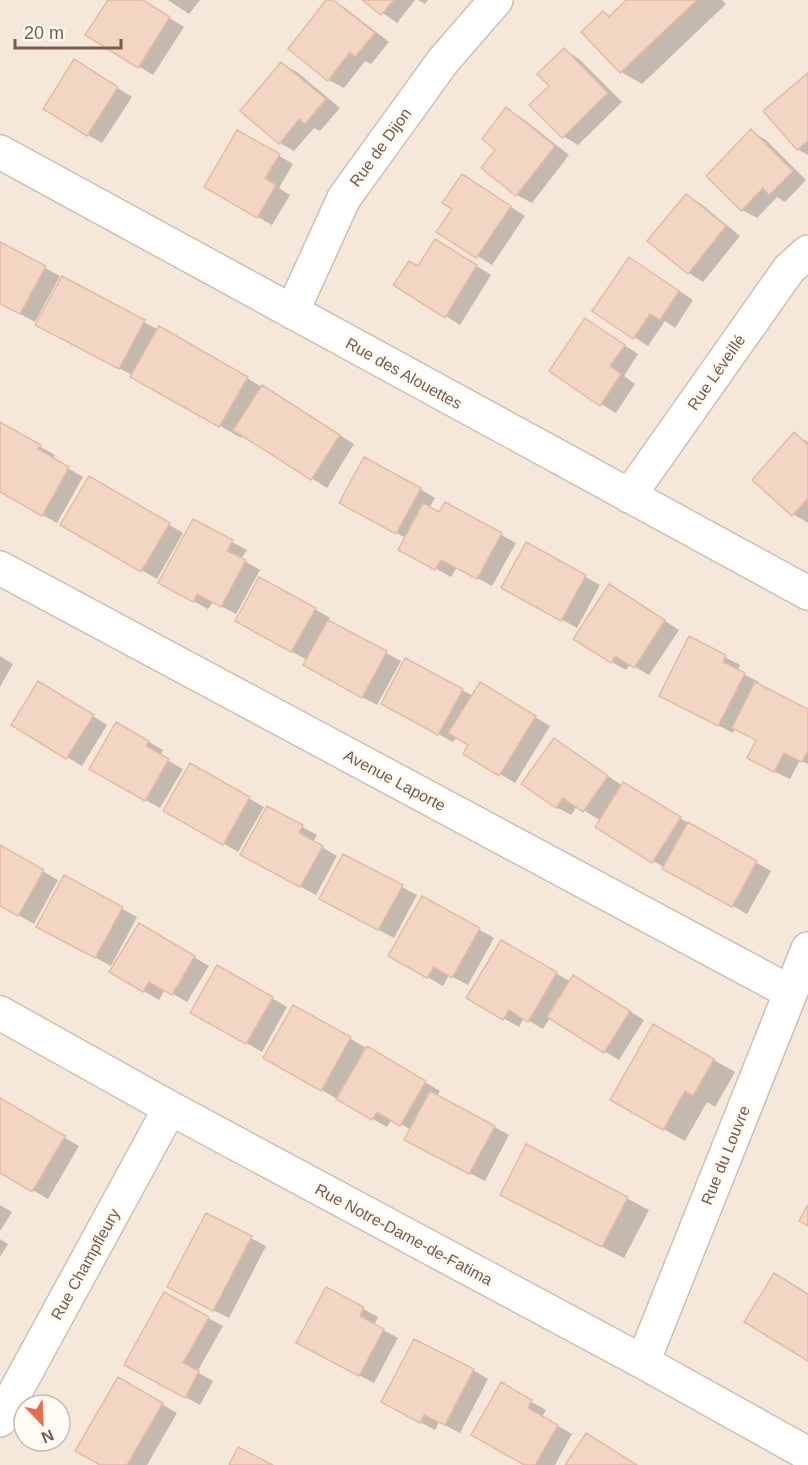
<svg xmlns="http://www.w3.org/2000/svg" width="808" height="1465" viewBox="0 0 808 1465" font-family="Arial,sans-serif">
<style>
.residential{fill:#f5e8da;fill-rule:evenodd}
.shadow{fill:#0003}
.building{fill:#f3d5c3;stroke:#e6bba3;stroke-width:1.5}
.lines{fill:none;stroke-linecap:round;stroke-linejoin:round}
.minor-casing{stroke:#d1beb0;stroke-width:36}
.minor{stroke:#fff;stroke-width:33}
.labels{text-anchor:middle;stroke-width:6;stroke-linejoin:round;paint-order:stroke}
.street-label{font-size:16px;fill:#7a5c4d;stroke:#fffaf3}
</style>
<rect width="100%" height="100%" fill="#fdf6ec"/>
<!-- residential -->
<path class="residential" d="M0,0h808v1465h-808zM24,1405h36v36h-36z"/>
<!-- shadow -->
<path class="shadow" d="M110,0h31l43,27 -31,48 -66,-40z
M168,0h32l-11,14z
M328,0l16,7 45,35 -18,22 -6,-3 -21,27 -15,-8z
M364,0h51l-18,23z
M418,0h10l-3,4z
M628,0h94l4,4 -84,80 -21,-12 -17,-60 7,5z
M565,50l14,9 43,43 -44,43 -15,-9z
M282,64l15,8 43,36 -20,23 -6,-3 -20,23 -14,-8z
M89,70l43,27 -30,46 -14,-8z
M808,74v81l-11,-6z
M507,109l15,9 47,37 -37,48 -15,-8 -20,-45z
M751,131l15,9 40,40 -21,22 -8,-5 -20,21 -15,-8z
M238,132l55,32 -14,24 11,7 -18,30 -66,-38z
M477,185l48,31 -33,49 -54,-34 16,-22z
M686,195l15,9 39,32 -37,46 -14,-9z
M0,243l60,33 -25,46 -35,-19z
M450,249l41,26 -31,50 -14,-9 -28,-48z
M644,267l49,33 -18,28 -10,-7 -17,25 -14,-9z
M144,322l103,56 107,66 -27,44 -84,-53 -2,3 -109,-63 -80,-43z
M600,329l38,25 -14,22 11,8 -19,29 -15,-9z
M0,424l55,31 -3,4 31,18 -26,46 -57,-32z
M794,434l14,8v81l-15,-9z
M89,478l94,55 -26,46 -95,-55z
M420,489l15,9 -6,10 11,6 6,-10 70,39 -24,43 -35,-19 -6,10 -36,-20 -9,-19 -50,-27z
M232,542l15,8 -6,9 19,11 -24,44 -23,-12 -5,7 -33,-18z
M527,544l73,41 -23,43 -74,-41z
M624,594l55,36 -30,45 -19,-11 -4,6 -14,-8z
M315,609l15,9 -2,3 73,40 -24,44 -58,-32 -12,-13 -70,-39z
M689,638l51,27 -3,6 22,11 -2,3 51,25v54l-8,-4 -10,19 -27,-13 -6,-26 -22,-12 -2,5 -57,-29z
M0,656l13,8 -13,23z
M462,690l11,6 22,-3 55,33 -35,57 -50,-30 5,-8 -13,-9 -4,6 -56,-30z
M53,691l54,34 -25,41 -15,-9z
M117,724l46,26 -3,6 23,13 -23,39 -69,-39z
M554,740l69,46 16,6 55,35 77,44 -24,43 -94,-53 -52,-40 -24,-15 -6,9 -15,-8z
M190,765l74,42 -26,45 -73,-42z
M268,808l49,27 -4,7 24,14 -21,39 -59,-32z
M0,847l58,33 -24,44 -34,-19z
M343,856l74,39 -23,43 -59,-31z
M65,877l72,40 -26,49 -58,-31z
M423,898l71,40 -26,47 -19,-10 -6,11 -53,-30z
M140,925l69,41 -22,36 -22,-13 -6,11 -48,-28z
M502,942l69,40 18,3 55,35 -25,40 -69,-42 -7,11 -19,-11 -5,9 -51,-29z
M218,967l69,40 -25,45 -70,-40z
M294,1007l71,40 -3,6 2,1 4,-6 72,43 -3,5 72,39 -24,46 -64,-33 -10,-18 -19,-11 -5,8 -122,-69z
M654,1026l81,46 -20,35 -8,-5 -22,39 -73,-41z
M0,1100l79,46 -31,53 -48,-28z
M527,1146l122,64 -25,48 -101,-51z
M0,1205l12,7 -12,19z
M251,1238l15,8 -37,72 -46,-23z
M0,1239l8,5 -8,13z
M327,1289l51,28 -4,8 24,13 -24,45 -61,-32z
M208,1318l15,8 -26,46 16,9 -13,24 -59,-32z
M473,1370l15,9 -28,54 -21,-11 -4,8 -37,-20z
M118,1379l59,34 -30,52h-45z
M501,1385l45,25 -4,7 30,17 -17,31h-29z"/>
<!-- building -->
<path class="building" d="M108,0h35l27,17 -32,51 -53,-33z
M326,0h7l42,33 -20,24 -5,-5 -22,29 -40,-32z
M362,0h32l-13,15z
M626,0h71l-77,73 -39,-41 22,-21 6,6z
M564,48l44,45 -46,45 -33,-33 20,-19 -12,-12z
M74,59l44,28 -31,49 -44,-27z
M281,62l45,37 -21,25 -6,-5 -20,25 -39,-33z
M808,73v68l-11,9 -34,-39z
M506,107l49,39 -39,50 -35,-28 14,-18 -13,-11z
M751,129l42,42 -24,24 -6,-7 -22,23 -35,-35z
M237,130l43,24 -15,24 11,7 -19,33 -53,-31z
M462,174l49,32 -35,52 -40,-26 16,-23 -10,-6z
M686,194l40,32 -38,48 -41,-33z
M435,239l42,26 -32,53 -52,-33 16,-24 9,5z
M0,242l46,24 -26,48 -20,-10z
M629,257l50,34 -19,29 -10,-6 -17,25 -41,-28z
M62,276l83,44 -26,49 -84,-44z
M585,318l40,27 -15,21 11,8 -21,32 -51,-35z
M159,326l89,51 -29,50 -89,-50z
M262,385l78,50 -29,45 -78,-50z
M0,422l41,23 -3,4 31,18 -27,49 -42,-24z
M794,432l14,13v53l-16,18 -40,-36z
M364,457l57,31 -25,46 -57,-31z
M89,476l81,47 -29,49 -81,-47z
M445,502l57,31 -25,46 -36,-19 -6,10 -37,-20 25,-47 16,9z
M193,519l40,21 -6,11 19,9 -25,47 -24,-13 -4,8 -35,-19z
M526,542l60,33 -25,46 -60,-33z
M259,577l57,31 -25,44 -56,-31z
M609,584l56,36 -31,48 -19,-12 -4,7 -38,-24z
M328,620l59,31 -25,47 -59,-33z
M689,636l37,19 -3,7 22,11 -27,53 -59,-30z
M405,658l58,31 -25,46 -57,-31z
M38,681l56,34 -28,44 -55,-34z
M480,682l56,34 -37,60 -36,-22 5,-9 -20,-12z
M755,682l53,27v41l-6,12 -18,-9 -10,19 -27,-14 9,-18 -24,-12z
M116,722l33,19 -3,5 23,13 -24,42 -56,-32z
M554,738l54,38 -25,36 -20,-14 -7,10 -35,-24z
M190,763l60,34 -27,48 -60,-34z
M623,782l58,35 -29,46 -57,-36z
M267,806l36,19 -4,8 24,13 -23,41 -60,-32z
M688,822l69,39 -25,46 -70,-38z
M0,845l44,25 -26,46 -18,-10z
M343,854l60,31 -25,45 -59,-31z
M64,875l59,32 -28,51 -59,-31z
M422,896l58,32 -28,50 -18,-11 -7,11 -39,-22z
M139,923l56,33 -23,39 -23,-13 -6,10 -34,-20z
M501,940l56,32 -29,50 -19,-12 -6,10 -37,-22z
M217,965l56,32 -27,47 -56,-31z
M573,975l57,36 -26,42 -57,-36z
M293,1005l58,32 -30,54 -58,-33z
M653,1024l61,35 -21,37 -8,-5 -22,39 -53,-30z
M367,1046l59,35 -26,45 -23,-14 -5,8 -36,-21z
M430,1091l65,35 -26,48 -65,-34z
M0,1098l65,38 -33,56 -32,-19z
M526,1144l102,53 -26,50 -102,-52z
M808,1204v22l-9,-5z
M206,1213l46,23 -39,75 -46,-24z
M774,1273l34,21v67l-64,-39z
M326,1287l38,20 -4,9 24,13 -25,47 -63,-33z
M164,1292l45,25 -26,46 16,8 -14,27 -61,-33z
M414,1339l60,30 -29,56 -21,-10 -4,8 -39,-21z
M118,1377l45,26 -36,62h-27l-25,-14z
M501,1382l31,18 -4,8 30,17 -23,40h-11l-53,-30z
M586,1433l51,32h-72z
M238,1447l35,18h-44z"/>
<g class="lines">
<!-- minor casing -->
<g class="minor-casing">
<path id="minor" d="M0,152l808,441
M292,312l52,-114 99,-137 53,-61
M629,496l160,-227 19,-17
M0,568l790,424
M0,1013l170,95 473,254 165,92
M643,1362l165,-413
M0,1420l170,-312"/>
</g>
<!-- minor -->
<use href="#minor" class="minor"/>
</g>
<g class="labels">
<!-- street labels -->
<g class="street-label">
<text transform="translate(380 147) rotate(-54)" y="6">Rue de Dijon</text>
<text transform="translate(716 372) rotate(-55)" y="6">Rue Léveillé</text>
<text transform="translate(404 373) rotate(29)" y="6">Rue des Alouettes</text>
<text transform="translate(395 780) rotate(28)" y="6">Avenue Laporte</text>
<text transform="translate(725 1155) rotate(-68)" y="6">Rue du Louvre</text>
<text transform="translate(404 1234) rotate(28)" y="6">Rue Notre-Dame-de-Fatima</text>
<text transform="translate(85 1264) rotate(-61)" y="6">Rue Champfleury</text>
</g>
</g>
<!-- north arrow -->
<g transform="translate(42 1423) rotate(157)"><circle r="28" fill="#fffaf3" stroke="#cabbb1" stroke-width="1.5"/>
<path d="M0-4.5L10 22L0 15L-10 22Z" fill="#e76f51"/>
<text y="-9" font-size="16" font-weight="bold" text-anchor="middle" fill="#7a5c4d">N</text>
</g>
<!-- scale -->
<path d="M15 39v9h106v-9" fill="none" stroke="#7a5c4d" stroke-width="3"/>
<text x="24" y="39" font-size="18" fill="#7a5c4d" stroke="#fffaf3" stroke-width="4.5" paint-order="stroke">20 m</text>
</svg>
